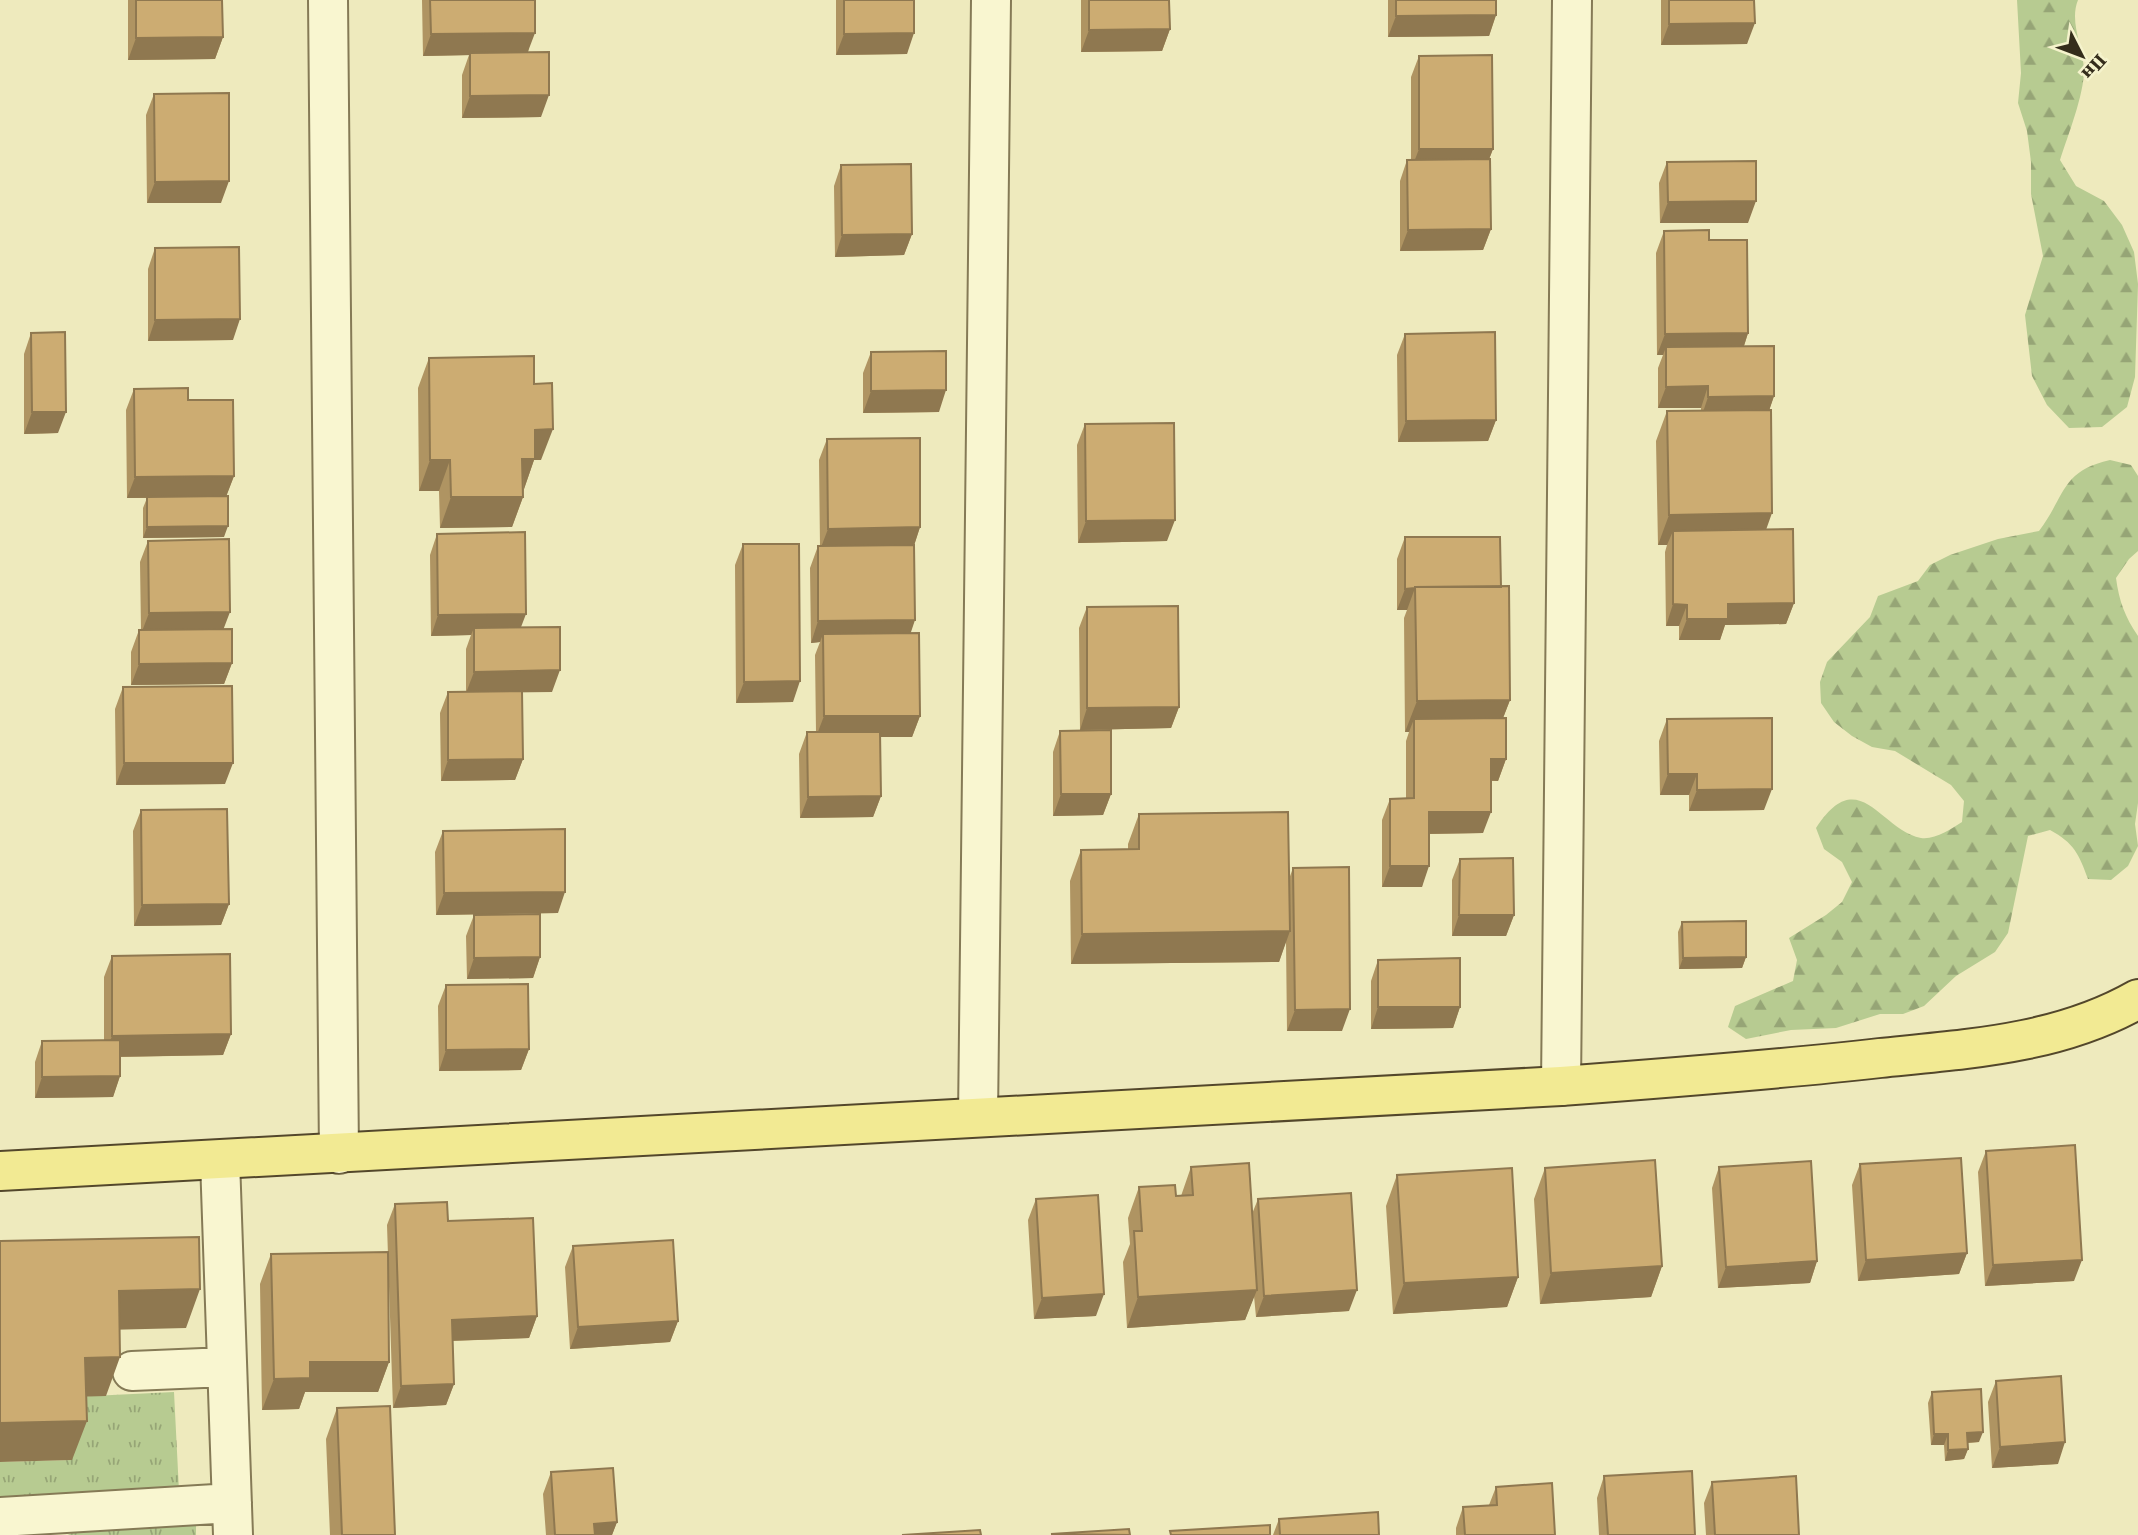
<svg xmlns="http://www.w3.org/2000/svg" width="2138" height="1535" viewBox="0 0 2138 1535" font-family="'Source Serif 4',serif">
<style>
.grass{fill:url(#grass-tufts)}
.forest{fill:url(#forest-firs)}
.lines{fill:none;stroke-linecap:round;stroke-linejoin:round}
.minor-casing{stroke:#857a56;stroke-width:42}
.major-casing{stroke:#53472b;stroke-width:42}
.minor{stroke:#f9f6d0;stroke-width:38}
.major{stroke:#f2ea93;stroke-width:38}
.wall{fill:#af9462}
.shaded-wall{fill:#8f7850}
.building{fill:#ccac72;stroke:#8f7850;stroke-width:2}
</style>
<defs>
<pattern id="grass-tufts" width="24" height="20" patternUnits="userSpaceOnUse" patternTransform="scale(1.75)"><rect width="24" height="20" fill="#b7cb91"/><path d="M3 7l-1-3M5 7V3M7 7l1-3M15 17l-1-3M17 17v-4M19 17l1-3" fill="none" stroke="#96a576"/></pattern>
<pattern id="forest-firs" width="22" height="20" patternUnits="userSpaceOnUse" patternTransform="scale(1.75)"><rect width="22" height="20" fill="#b7cb91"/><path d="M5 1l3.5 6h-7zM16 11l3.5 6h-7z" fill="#96a576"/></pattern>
</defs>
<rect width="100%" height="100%" fill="#eeeabd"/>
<!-- grass -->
<path class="grass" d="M174,1392l5,99 -179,10v-39l72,-2 -1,-63z
M196,1525v10h-128l9,-5z"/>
<!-- forest -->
<path class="forest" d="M2017,0h61c-9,22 5,47 6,70 0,25 -16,65 -24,90l16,26 28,15 18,24 12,27 4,32 -3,93 -8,30 -25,20 -33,1 -22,-23 -15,-29 -7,-61 18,-59 -12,-62v-32l-4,-31 -9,-28 3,-30z
M2110,460l21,5 7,11v75l-9,8 -13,19c3,23 9,39 22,58v167l-3,21 3,22 -10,20 -17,14 -23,-1c-9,-25 -14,-36 -38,-49l-22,6 -20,97 -13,19 -39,24 -32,30 -21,8h-23l-44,14 -45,2 -45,9 -18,-12 7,-21 58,-25 4,-21 -8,-22 37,-23 16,-13 10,-20 -10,-20 -18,-13 -8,-21c43,-66 64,2 105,10 14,2 30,-9 41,-16l2,-21 -13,-16 -56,-34 -23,-4 -20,-11 -18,-14 -13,-19 -1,-21 7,-20 43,-45 8,-21 40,-15 12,-16 20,-10 48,-16 41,-8c27,-36 22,-60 71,-71z"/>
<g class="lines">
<!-- minor casing -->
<g class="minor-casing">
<path id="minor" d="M328,0l11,1154
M1561,1086l11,-1086
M978,1117l13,-1117
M220,1160l13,375
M132,1371l95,-4
M0,1517l232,-14"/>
</g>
<!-- major casing -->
<g class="major-casing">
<path id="major" d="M0,1171l1561,-85c107,-8 213,-16 319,-28 89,-9 179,-14 258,-59"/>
</g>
<!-- minor -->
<use href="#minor" class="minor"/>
<!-- major -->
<use href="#major" class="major"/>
</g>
<!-- wall -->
<path class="wall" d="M128,0h94l1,37 -8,22 -87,1z
M422,0h113l-7,53 13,64 -79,1v-43l7,-20 -46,1z
M836,0h78l-7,54 -71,1z
M1081,0h88l1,29 -8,22 -81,1z
M1388,0h108v15l-7,21 -101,1z
M1661,0h93l-7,44 -86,1z
M1419,56l74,93 -4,10 2,70 -8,21 -83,1v-70l7,-21h4v-83z
M154,94l67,109h-74l-1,-88z
M1667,162l81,61h-88l-1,-40z
M841,165l71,69 -8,21 -69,2 -1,-71z
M1664,231l45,9 39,93 -4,13 30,50 -5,14 -3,120 28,73 -8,21 -61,1 -5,15h-41v-14h-13l-1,-74 2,-7h-9l-2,-104 11,-30 34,-1v-2h-43v-40l5,-13h-6l-1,-102z
M155,248l78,92 -85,1v-72z
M31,333l27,100 -34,1v-80z
M1405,334l91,86 -8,21 -90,1 -1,-87z
M871,352l68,60 -76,1v-40z
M429,358l105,26 7,76h-7l-10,29 -1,8 -11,30 -72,1 -1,-37h-20l-1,-103z
M134,389l54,11 46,76 -8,20 -2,41 -81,1v-30l4,-10h-20l-1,-88z
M1085,424l82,117 -89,2 -1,-98z
M827,439l93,88 -6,18 -4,88 10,83 -8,21h-32l1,59 -8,21 -73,1 -1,-64 8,-22h9l-1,-77 5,-13 -9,1 -1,-75 8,-22h2l-1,-86z
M437,534l84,93 31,65h-30l1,67 -8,21 -74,1 -1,-68 8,-21 18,-1v-42l5,-14 -40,1 -1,-81z
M1405,537l96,50 9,113 -7,18 3,41 -8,22h-7l-8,52 -54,1 -7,53h-40v-67l8,-21h16v-58l3,-9h-4l-1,-114 3,-8h-10v-51z
M148,541l76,88 8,34 -8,21 -93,1v-33l8,-22h2l-1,-68z
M743,544l50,158 -57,1 -1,-138z
M1087,607l92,100 -8,21 -91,2 -1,-102z
M123,687l102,97 -109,1 -1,-76z
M1667,719l97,91 -75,1v-16h-29l-1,-54z
M1060,731l51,63 -8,21 -50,1v-64z
M141,810l88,94 -8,21 -87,1 -1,-95z
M1139,814l150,65 4,-11 49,163h-55l-1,-90 -7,21 -208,2 -1,-83 11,-31 47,-1v-5z
M443,831l115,82 -122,2 -1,-63z
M1460,859l54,56 -8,21h-54v-56z
M474,915l66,42 -7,21 -66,1 -1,-43z
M1682,922l64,35 -4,11 -63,1 -1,-37z
M112,956l119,78 -8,21 -103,2v19l-7,21 -78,1v-36l7,-21 62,-1v-63z
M1378,960l82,47 -7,21 -82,1v-48z
M446,985l83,64 -8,21 -82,1 -1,-65z
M1986,1151l88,130 -89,5 -7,-114z
M1860,1164l107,89 -8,21 -101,7 -6,-96z
M1191,1167l61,47 6,-15 91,112 -93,6 -2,-21 -9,24 -118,8 -4,-66 7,-18 -2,-26 11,-31 37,9h5z
M1719,1167l98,94 -7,22 -92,5 -6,-100z
M1545,1168l117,98 -11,31 -111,7 -6,-105z
M1397,1175l121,102 -11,30 -114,7 -7,-108z
M1036,1199l60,117 -62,3 -6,-99z
M395,1204l53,17 89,95 -8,22 -77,3 2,43 -8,21 -53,3 -6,-183z
M573,1246l105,75 -8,21 -100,7 -5,-82z
M271,1254l118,108 -11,30h-73l-6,17 -37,1 -2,-126z
M1996,1381l62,83 -66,4 -4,-66z
M1932,1392l47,50 -11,1v6l-4,10 -19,2 -1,-16h-13l-3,-42z
M337,1408l58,127h-65l-4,-96z
M551,1472l66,50 -5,13h-66l-3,-41z
M1604,1476l91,59h-96l-2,-37z
M1712,1482l87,53h-93l-2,-32z
M1496,1487l59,48h-99v-7l7,-21 26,-2z
M1279,1519l100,16h-106z"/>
<!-- shaded-wall -->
<path class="shaded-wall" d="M1496,15l-7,21 -101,1 8,-21z
M1755,23l-8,21 -86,1 8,-21z
M1170,29l-8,22 -81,1 8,-22z
M535,33l-8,21 -104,2 8,-22z
M914,33l-7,21 -71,1 8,-21z
M223,37l-8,22 -87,1 8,-22z
M549,95l-8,22 -79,1 8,-22z
M1419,149h74l-8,21h-74z
M229,181l-8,22h-74l8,-21z
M1756,201l-8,22h-88l8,-21z
M1491,229l-8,21 -83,1 8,-21z
M912,234l-8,21 -69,2 7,-22z
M240,319l-7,21 -85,1 7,-21z
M1748,333l-7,22 -75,-8 -3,8h-6l8,-21z
M1708,386l-7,22h-43l8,-21z
M946,390l-7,22 -76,1 8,-22z
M1774,396l-7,21 -66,1 7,-21z
M32,412h34l-8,21 -34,1z
M1496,420l-8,21 -90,1 8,-21z
M553,429l-12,31h-7l-10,29 -2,-30 13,-29z
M430,460h20l-11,31h-20z
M234,476l-8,21 -99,1 8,-21z
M451,497h72l-11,30 -72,1z
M1772,513l-11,31 -88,-13 -6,14h-9l11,-30z
M1175,520l-8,21 -89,2 8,-22z
M228,526l-4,11 -81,1 4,-11z
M920,527l-7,22 -93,1 8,-21z
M1415,588l-8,22h-10l8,-21z
M1794,603l-8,21 -61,1 -5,15h-41l8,-21 41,-15z
M1673,604l14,1 -8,21h-13z
M230,612l-8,21 -81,1 8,-21z
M526,614l-8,21 -44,-7 -3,7 -40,1 7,-21z
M915,620l-7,21 -85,-7 -3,8 -9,1 7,-22z
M232,663l-8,21 -93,1 8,-21z
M560,670l-8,22 -86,1 8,-21z
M800,681l-7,21 -57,1 8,-21z
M1510,700l-12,31 -84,-12 -5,13h-4l12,-31z
M1179,707l-8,21 -91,2 7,-22z
M824,716h96l-8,21h-96z
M523,759l-8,21 -74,1 7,-21z
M1491,759h15l-8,22 -15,-1z
M124,763h109l-8,21 -109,1z
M1668,774h29l-8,21h-29z
M1772,789l-8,21 -75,1 8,-21z
M1061,794h50l-8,21 -50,1z
M881,796l-8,21 -73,1 8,-21z
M1429,812h62l-8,21 -62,1z
M1390,866h39l-7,21h-40z
M565,892l-7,21 -122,2 8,-22z
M229,904l-8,21 -87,1 8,-21z
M1459,915h55l-8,21h-54z
M1290,931l-11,31 -208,2 11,-30z
M540,957l-7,21 -66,1 7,-21z
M1746,957l-4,11 -63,1 4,-11z
M1378,1007h82l-7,21 -82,1z
M1350,1009l-8,22h-55l8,-21z
M231,1034l-8,21 -119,2 8,-21z
M529,1049l-8,21 -82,1 7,-21z
M120,1076l-7,21 -78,1 7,-21z
M1967,1253l-8,21 -101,7 8,-21z
M2082,1260l-8,21 -89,5 8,-21z
M1817,1261l-7,22 -92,5 8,-21z
M1662,1266l-11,31 -111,7 11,-31z
M1518,1277l-11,30 -114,7 11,-31z
M200,1289l-14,39 -81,2 14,-39z
M1257,1290l-12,30 -118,8 11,-31z
M1357,1290l-8,21 -93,6 8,-21z
M1104,1294l-8,22 -62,3 8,-21z
M537,1316l-8,22 -85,3 8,-21z
M678,1321l-8,21 -100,7 8,-22z
M120,1357l-14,39 -35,1 14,-39z
M310,1362h79l-11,30h-73l-6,17 -37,1 12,-31z
M454,1384l-8,21 -53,3 8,-22z
M87,1421l-15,39 -72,2v-39z
M1983,1432l-4,10 -16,1 4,-10z
M1934,1434h14l-4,11h-13z
M2065,1442l-7,22 -66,4 8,-21z
M1968,1449l-4,10 -19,2 3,-11z
M617,1522l-5,13h-23l5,-11z"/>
<!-- building -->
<path class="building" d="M136,0h86l1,37 -87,1z
M430,0h105v33l-104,1z
M844,0h70v33l-70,1z
M1089,0h80l1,29 -81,1z
M1396,0h100v15l-100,1z
M1669,0h85l1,23 -86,1z
M549,52v43l-79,1v-43z
M1492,55l1,94h-74v-93z
M229,93v88l-74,1 -1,-88z
M1490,159l1,70 -83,1 -1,-70z
M1756,161v40l-88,1 -1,-40z
M911,164l1,70 -70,1 -1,-70z
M1709,230v10h38l1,93 -83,1 -1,-103z
M239,247l1,72 -85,1v-72z
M65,332l1,80h-34l-1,-79z
M1495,332l1,88 -90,1 -1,-87z
M1774,346v50l-66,1v-11l-42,1v-40z
M946,351v39l-75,1v-39z
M534,356v28l18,-1 1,46 -18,1v29h-13l1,38h-72l-1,-37h-20l-1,-102z
M188,388v12h45l1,76 -99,1 -1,-88z
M1771,410l1,103 -103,2 -2,-104z
M1174,423l1,97 -89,1 -1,-97z
M920,438v89l-92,2 -1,-90z
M228,496v30l-81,1v-30z
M1793,529l1,74 -66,1v15h-41v-14l-14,-1v-73z
M525,532l1,82 -88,1 -1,-81z
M1405,537h95l1,50h-86v1l-10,1z
M229,539l1,73 -81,1 -1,-72z
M743,544h56l1,137 -56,1z
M914,545l1,75 -97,1v-75z
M1509,586l1,114 -93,1 -2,-114z
M1178,606l1,101 -92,1v-101z
M560,627v43l-86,2v-44z
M232,629v34l-93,1v-34z
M919,633l1,83h-96l-1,-82z
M232,686l1,77h-109l-1,-76z
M522,691l1,68 -75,1v-68z
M1506,718v41h-15v53h-62v54h-39v-67l24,-1v-79z
M1772,718v71l-75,1v-16h-29l-1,-55z
M1111,730v64h-50l-1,-63z
M807,732h73l1,64 -73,1z
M227,809l2,95 -87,1 -1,-95z
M1288,812l2,119 -208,3 -1,-84 58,-1v-35z
M565,829v63l-121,1 -1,-62z
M1513,858l1,57h-55l1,-56z
M1349,867l1,142 -55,1 -2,-142z
M540,914v43l-66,1v-43z
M1746,921v36l-63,1 -1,-36z
M230,954l1,80 -119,2v-80z
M1460,958v49h-82v-47z
M528,984l1,65 -83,1v-65z
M120,1040v36l-78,1v-36z
M2075,1145l7,115 -89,5 -7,-114z
M1961,1158l6,95 -101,7 -6,-96z
M1655,1160l7,106 -111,7 -6,-105z
M1811,1161l6,100 -91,6 -7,-100z
M1249,1163l8,127 -119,7 -4,-66h8l-3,-44 36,-2 1,11 17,-1 -2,-28z
M1512,1168l6,109 -114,6 -7,-108z
M1351,1193l6,97 -93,6 -6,-97z
M1098,1195l6,99 -62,4 -6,-99z
M447,1202l1,19 85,-3 4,98 -85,4 2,64 -53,2 -6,-182z
M199,1237l1,52 -81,2 1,66 -35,1 2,63 -87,2v-182z
M673,1240l5,81 -100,6 -5,-81z
M388,1252l1,110h-79v16l-36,1 -3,-125z
M2061,1376l4,66 -65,5 -4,-66z
M1981,1389l2,43 -16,1 1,16 -20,1v-16h-14l-2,-42z
M390,1406l5,129h-53l-5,-127z
M613,1468l4,54 -23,2 1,11h-40l-4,-63z
M1692,1471l3,64h-87l-4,-59z
M1796,1476l3,59h-84l-3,-53z
M1552,1483l3,52h-90l-2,-28 34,-2 -1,-18z
M1378,1512l1,23h-99l-1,-16z
M1270,1525v10h-99l-1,-4z
M1129,1529l1,6 -79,-1z
M980,1530l1,5h-79z"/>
<!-- north arrow -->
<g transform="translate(2082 56) rotate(132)" stroke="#f5f3cc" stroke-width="5" paint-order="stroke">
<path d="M0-5L12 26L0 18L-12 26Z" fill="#342d1b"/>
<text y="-10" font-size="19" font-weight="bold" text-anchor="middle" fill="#342d1b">Пн</text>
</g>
</svg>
